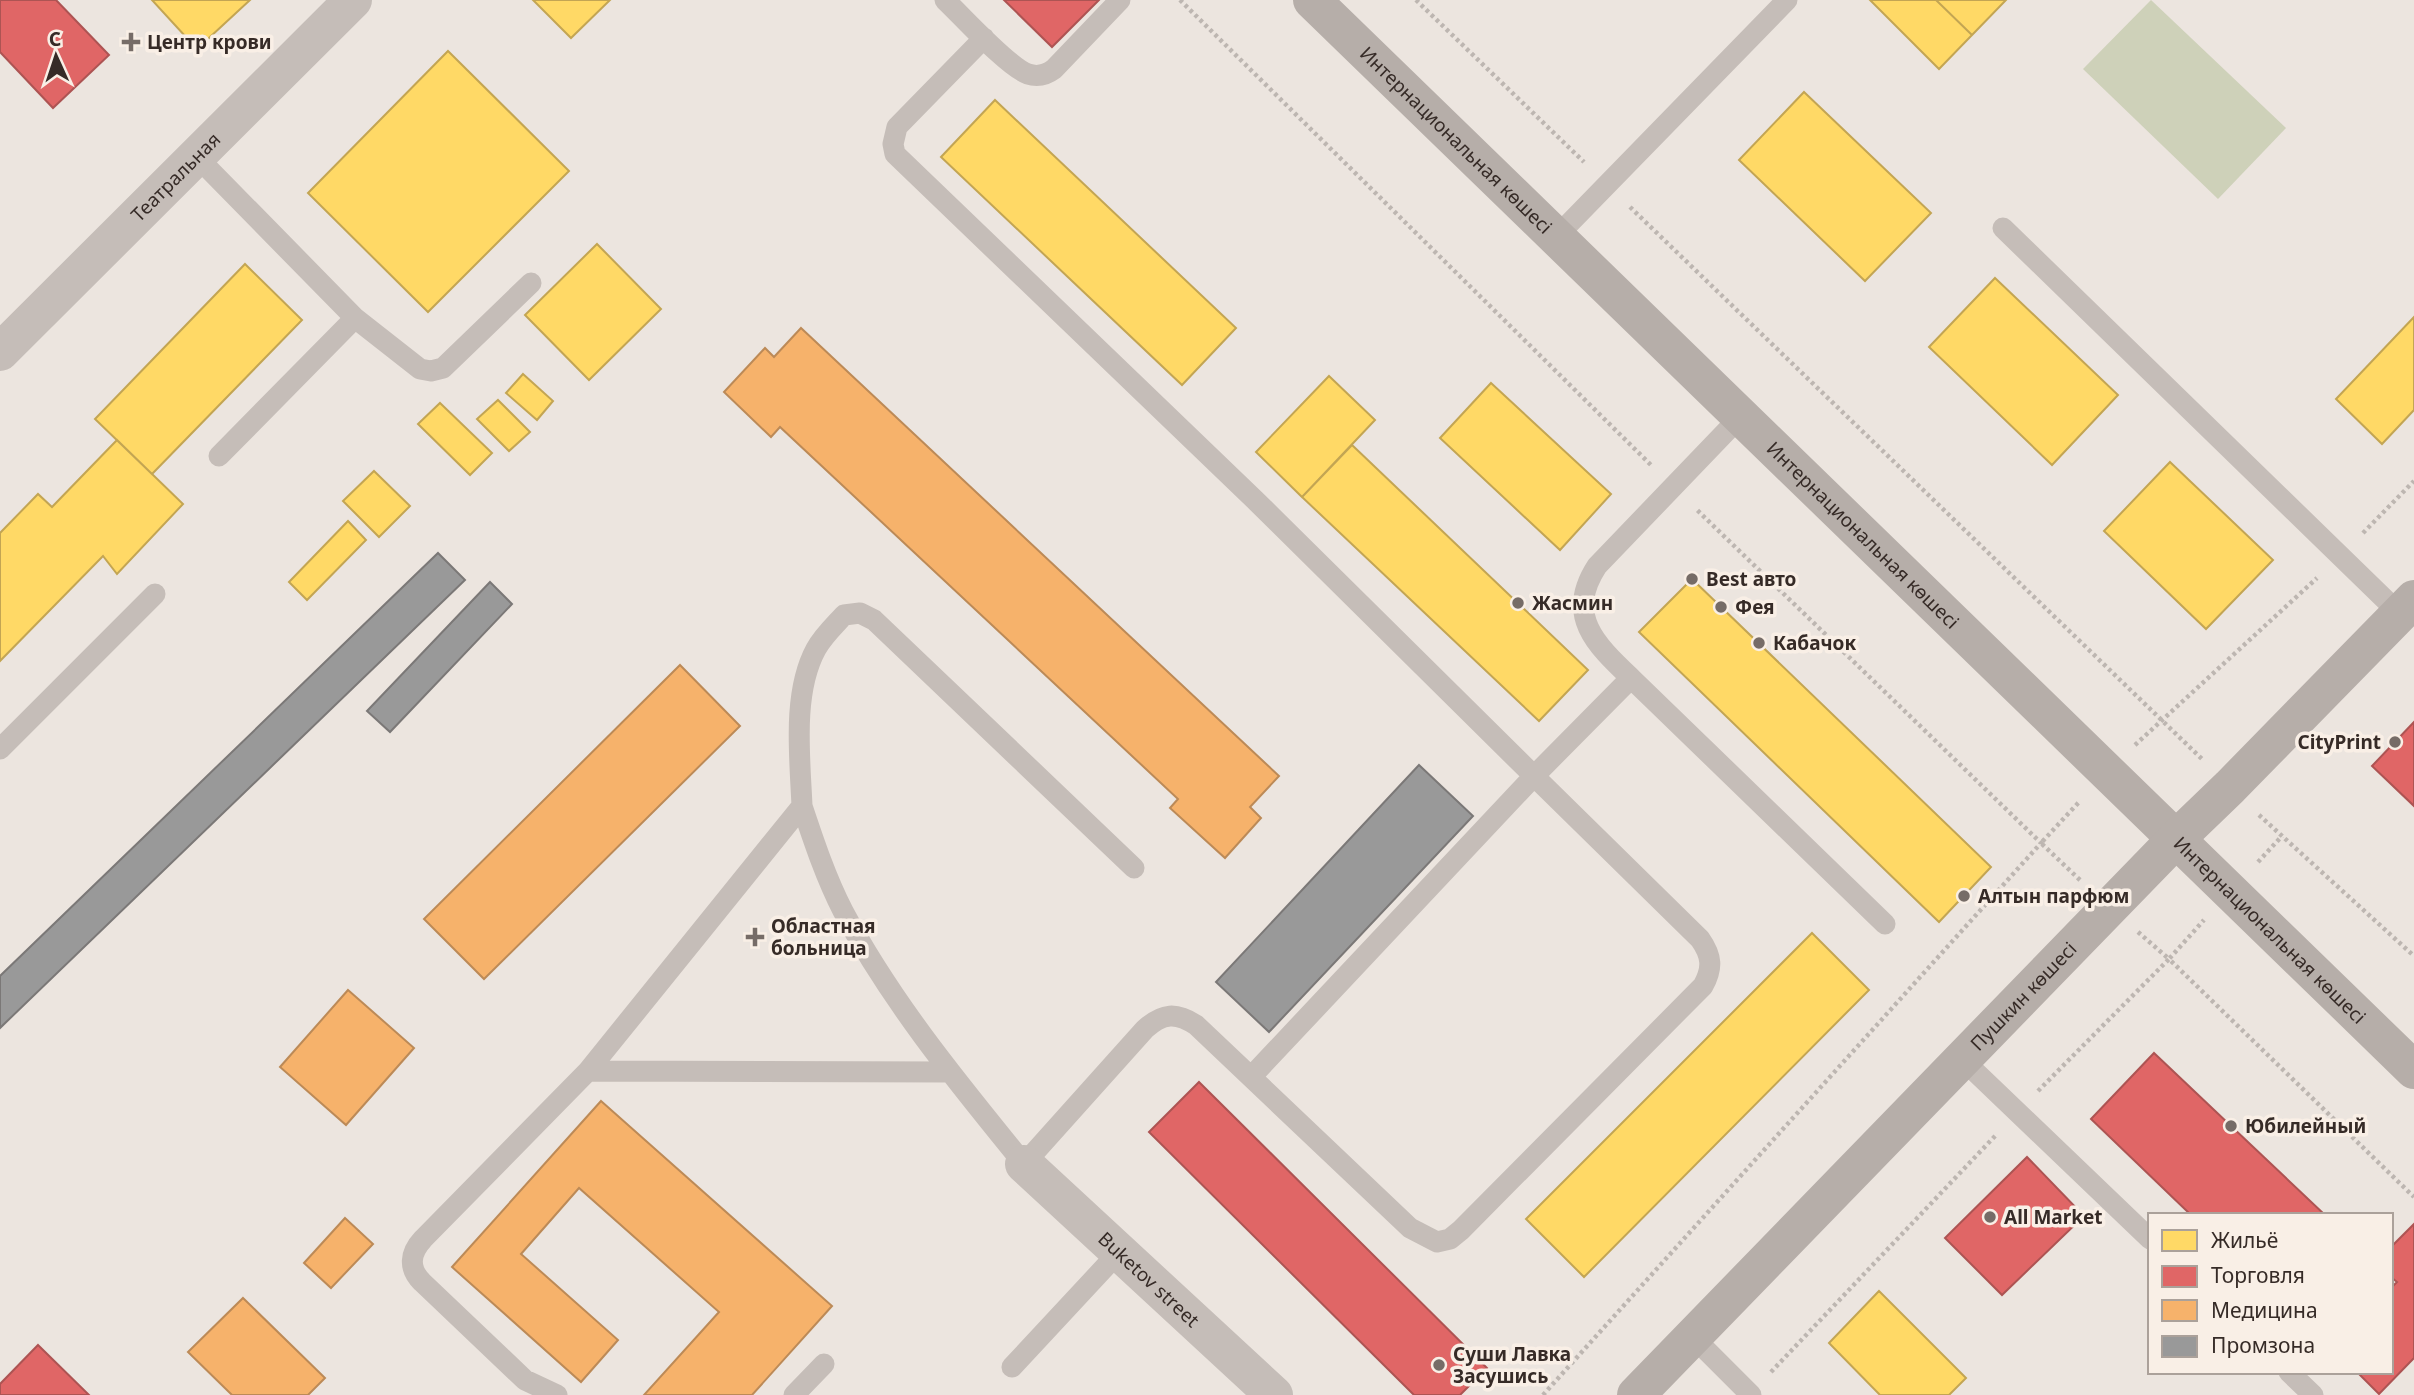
<svg xmlns="http://www.w3.org/2000/svg" width="2414" height="1395" viewBox="0 0 2414 1395" font-family="'Noto Sans',sans-serif">
<style>
.green{fill:#ced1b9}
.homes{fill:#ffd966;stroke:#c3a553;stroke-width:2}
.shops{fill:#e06666;stroke:#ad5453;stroke-width:2}
.health{fill:#f6b26b;stroke:#bc8a57;stroke-width:2}
.industry{fill:#999;stroke:#7b7877;stroke-width:2}
.lines{fill:none;stroke-linecap:round;stroke-linejoin:round}
.path{stroke:#bdb6b1;stroke-width:4.5;stroke-dasharray:3.5 3.5;stroke-linecap:butt}
.lane{stroke:#c5bdb8;stroke-width:21}
.street{stroke:#c5bdb8;stroke-width:38}
.secondary{stroke:#b6aea9;stroke-width:38}
.poi-dot{fill:#766c67;stroke:#f9efe6;stroke-width:2.5}
.labels{text-anchor:middle;stroke-width:7;stroke-linejoin:round;paint-order:stroke}
.poi-label{font-size:19px;font-weight:bold;fill:#362b27;stroke:#f9efe6;text-anchor:start}
.street-label{font-size:19px;fill:#362b27;stroke:#f9efe6}
</style>
<rect width="100%" height="100%" fill="#ece5df"/>
<!-- green -->
<path class="green" d="M2151,0l135,128 -68,71 -135,-130z"/>
<!-- homes -->
<path class="homes" d="M152,0h98l-53,49z
M533,0h77l-39,38z
M1870,0h66l36,35 -33,34z
M1936,0h70l-34,35z
M448,51l121,120 -141,141 -120,-119z
M1804,92l127,121 -66,68 -126,-121z
M995,100l241,228 -54,57 -241,-228z
M597,244l64,65 -72,71 -64,-65z
M245,264l57,56 -150,154 -57,-55z
M1995,278l123,117 -66,70 -123,-118z
M2414,317v93l-32,34 -46,-45z
M523,374l30,27 -16,19 -31,-27z
M1329,376l46,44 -73,77 -46,-45z
M1491,383l120,111 -51,56 -120,-112z
M498,400l32,32 -21,19 -32,-32z
M440,403l52,50 -22,22 -52,-51z
M117,440l66,64 -66,70 -14,-18 -103,105v-128l38,-39 14,13z
M1352,445l236,225 -49,51 -237,-224z
M2170,462l103,98 -67,69 -102,-98z
M374,471l36,35 -31,31 -36,-36z
M348,521l18,19 -59,60 -18,-18z
M1692,579l299,288 -52,55 -300,-290z
M1812,933l57,57 -285,287 -58,-58z
M1879,1291l87,87 -17,17h-69l-51,-52z"/>
<!-- shops -->
<path class="shops" d="M0,0h56l53,55 -56,53 -53,-56z
M1004,0h95l-47,47z
M2414,722v84l-42,-40z
M2154,1053l77,73 94,89h-134l-100,-96z
M1199,1082l288,286 -27,27h-46l-265,-263z
M2027,1157l57,59 -82,79 -57,-57z
M2414,1224v134l-35,36 -22,-22h34v-84l6,-6 -6,-5v-30z
M38,1345l51,50h-89v-11z"/>
<!-- health -->
<path class="health" d="M801,328l478,448 -29,31 11,11 -36,40 -55,-50 8,-9 -398,-372 -9,10 -47,-45 41,-44 9,9z
M680,665l60,61 -256,253 -60,-60z
M348,990l66,58 -68,77 -66,-58z
M601,1101l231,205 -80,89h-108l75,-83 -140,-124 -58,66 97,86 -37,42 -129,-115z
M345,1218l28,26 -42,44 -27,-25z
M243,1298l82,80 -17,17h-76l-44,-43z"/>
<!-- industry -->
<path class="industry" d="M438,553l27,27 -465,448v-52z
M490,582l22,22 -122,128 -23,-21z
M1419,765l54,51 -204,216 -53,-50z"/>
<g class="lines">
<!-- path -->
<path class="path" d="M1180,0l472,466
M1416,0l168,162
M1630,207l573,553
M2363,533l51,-52
M2135,745l182,-167
M2259,815l155,141
M2258,862l24,-26
M2080,880l-39,-37 39,-42
M2138,932l31,27 35,-39
M2038,1091l131,-132 245,238
M1771,1372l225,-237
M1543,1395l498,-552 -345,-334"/>
<!-- lane -->
<path class="lane" d="M945,0c18,17 63,67 83,74 9,3 18,1 26,-5l66,-69
M984,38l-87,89 -4,17 2,10 360,346 279,276 97,-98c-36,-34 -66,-63 -34,-112l144,-150
M197,157l158,161 65,51 11,2 12,-3 88,-85
M2003,228l397,386
M1556,237l231,-237
M219,456l136,-138
M1631,678l254,246
M0,749l155,-155
M802,806c-2,-48 -10,-113 14,-157 7,-13 18,-23 28,-34l16,-2 14,7 260,248
M1963,1060l187,179
M950,1072l-362,-1 214,-265c12,36 24,72 41,105 49,92 116,173 181,253l121,-135c18,-16 31,-17 51,-4l214,203 27,14 13,-3 11,-9 242,-244c10,-18 9,-30 -3,-47l-166,-163 -283,301
M1692,1336l59,59
M1012,1367l107,-115
M2289,1372l24,23
M557,1395l-32,-15 -103,-98c-14,-14 -12,-29 1,-43l165,-168
M794,1395l30,-31"/>
<!-- street -->
<g class="street">
<path id="s1" d="M0,352l353,-352"/>
<path id="s2" d="M1024,1164l250,231"/>
</g>
<!-- secondary -->
<g class="secondary">
<path id="s3" d="M1312,0l1102,1070"/>
<path id="s4" d="M1636,1395l540,-556 54,-52 184,-188"/>
</g>
</g>
<!-- markers -->
<g class="poi-dot">
<path d="M127.5 31.5h7v7h7v7h-7v7h-7v-7h-7v-7h7z"/>
<circle cx="1692" cy="579" r="7"/>
<circle cx="1518" cy="603" r="7"/>
<circle cx="1721" cy="607" r="7"/>
<circle cx="1759" cy="643" r="7"/>
<circle cx="2395" cy="742" r="7"/>
<circle cx="1964" cy="896" r="7"/>
<path d="M751.5 926.5h7v7h7v7h-7v7h-7v-7h-7v-7h7z"/>
<circle cx="2231" cy="1126" r="7"/>
<circle cx="1990" cy="1217" r="7"/>
<circle cx="1439" cy="1365" r="7"/>
</g>
<g class="labels">
<!-- poi labels -->
<g class="poi-label">
<text x="147" y="49">Центр крови</text>
<text x="1706" y="586">Best авто</text>
<text x="1532" y="610">Жасмин</text>
<text x="1735" y="614">Фея</text>
<text x="1773" y="650">Кабачок</text>
<text x="2381" y="749" text-anchor="end">CityPrint</text>
<text x="1978" y="903">Алтын парфюм</text>
<text x="771" y="933">Областная<tspan x="771" dy="22">больница</tspan></text>
<text x="2245" y="1133">Юбилейный</text>
<text x="2004" y="1224">All Market</text>
<text x="1453" y="1361">Суши Лавка<tspan x="1453" dy="22">Засушись</tspan></text>
</g>
<!-- street labels -->
<g class="street-label">
<text dy="7" stroke="none"><textPath href="#s3" startOffset="201">Интернациональная көшесі</textPath></text>
<text dy="7" stroke="none"><textPath href="#s1" startOffset="248">Театральная</textPath></text>
<text dy="7" stroke="none"><textPath href="#s3" startOffset="768">Интернациональная көшесі</textPath></text>
<text dy="7" stroke="none"><textPath href="#s3" startOffset="1335">Интернациональная көшесі</textPath></text>
<text dy="7" stroke="none"><textPath href="#s4" startOffset="556">Пушкин көшесі</textPath></text>
<text dy="7" stroke="none"><textPath href="#s2" startOffset="170">Buketov street</textPath></text>
</g>
</g>
<!-- legend -->
<rect x="2148" y="1213" width="245" height="161" fill="#f9efe6" stroke="#aba19a" stroke-width="2"/>
<rect x="2162" y="1230" width="35" height="21" fill="#ffd966" stroke="#aba19a" stroke-width="2"/>
<text x="2211" y="1248" font-size="21" fill="#362b27">Жильё</text>
<rect x="2162" y="1266" width="35" height="21" fill="#e06666" stroke="#aba19a" stroke-width="2"/>
<text x="2211" y="1283" font-size="21" fill="#362b27">Торговля</text>
<rect x="2162" y="1300" width="35" height="21" fill="#f6b26b" stroke="#aba19a" stroke-width="2"/>
<text x="2211" y="1318" font-size="21" fill="#362b27">Медицина</text>
<rect x="2162" y="1336" width="35" height="21" fill="#999999" stroke="#aba19a" stroke-width="2"/>
<text x="2211" y="1353" font-size="21" fill="#362b27">Промзона</text>
<!-- north arrow -->
<g transform="translate(56 56) rotate(357)" stroke="#f9efe6" stroke-width="5" paint-order="stroke">
<path d="M0-5L12 26L0 18L-12 26Z" fill="#362b27"/>
<text y="-10" font-size="19" font-weight="bold" text-anchor="middle" fill="#362b27">С</text>
</g>
</svg>
